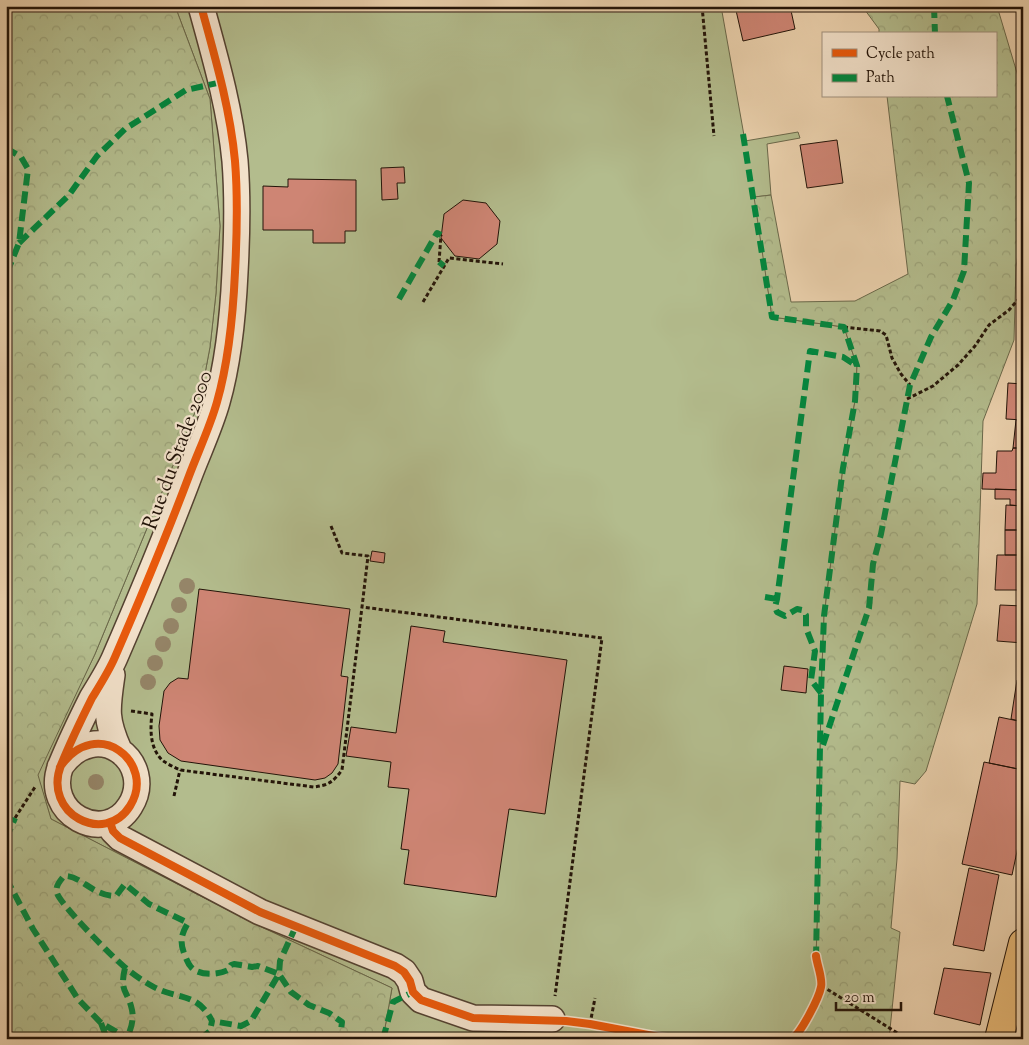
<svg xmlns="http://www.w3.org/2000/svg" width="1029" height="1045" viewBox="0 0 1029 1045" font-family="'Sorts Mill Goudy',serif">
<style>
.green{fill:#b3bc8d;stroke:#6a684a}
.forest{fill:url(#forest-crowns);stroke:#6a684a}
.building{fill:#ce8574;stroke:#221308}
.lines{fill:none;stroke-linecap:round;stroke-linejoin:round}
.minor-casing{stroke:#544231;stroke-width:28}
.primary-casing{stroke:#221308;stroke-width:30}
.path{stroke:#221308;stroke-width:3;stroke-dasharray:4 2.5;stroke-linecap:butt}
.minor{stroke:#f2e1ca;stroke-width:25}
.primary{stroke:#e6b876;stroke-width:28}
.quiet{stroke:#00873e;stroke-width:6;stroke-dasharray:12 6;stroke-linecap:butt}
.cycleway-casing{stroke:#f2e1ca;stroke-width:11}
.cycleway{stroke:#e8590c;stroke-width:8}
.tree{fill:#958568}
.labels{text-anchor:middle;stroke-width:4.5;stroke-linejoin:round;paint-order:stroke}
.street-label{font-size:21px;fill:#221308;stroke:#f2e1ca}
</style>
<defs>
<pattern id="forest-crowns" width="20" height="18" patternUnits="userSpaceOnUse" patternTransform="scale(1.25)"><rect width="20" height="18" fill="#b3bc8d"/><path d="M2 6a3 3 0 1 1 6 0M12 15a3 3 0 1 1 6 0" fill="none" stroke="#9aa178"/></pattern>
</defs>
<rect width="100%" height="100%" fill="#ebd1ad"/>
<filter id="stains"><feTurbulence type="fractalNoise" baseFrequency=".004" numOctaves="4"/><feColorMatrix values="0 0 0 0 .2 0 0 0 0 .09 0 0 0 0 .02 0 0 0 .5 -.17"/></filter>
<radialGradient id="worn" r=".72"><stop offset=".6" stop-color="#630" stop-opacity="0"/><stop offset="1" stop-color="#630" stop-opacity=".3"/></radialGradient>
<!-- green -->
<path class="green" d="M175,6h546l24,135 53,-9 2,6 -33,6 4,51 -16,2 17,120 72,10 13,39 -2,35 -12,67 -19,148 -3,77 -3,212 -2,51 6,30 -17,36 -10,15 -3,2h-409l9,-51 -139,-65 -202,-104 -14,-45 58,-120 105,-254 10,-53 6,-54 4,-67 -10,-127z"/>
<!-- forest -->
<path class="forest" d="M6,6h169l35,93 10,127 -4,67 -6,54 -10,53 -105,254 -57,121 13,44 202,104 139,65 -9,51h-377z
M862,6h135l26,87v128l-7,46 -2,73 -31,81 -6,183 -51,167 -11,13 -15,-3 -3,78 -6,69 9,4 -11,107h-97l3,-2 10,-15 17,-36 -6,-30 2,-51 3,-212 3,-77 19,-148 12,-67 2,-35 -13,-39 -72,-10 -18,-120 17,-2 20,107 64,-1 53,-27 -21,-178h108v-62h-116v-5z"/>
<!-- building -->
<path class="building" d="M735,6h55l5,23 -52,12z
M837,140l6,43 -36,5 -7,-43z
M404,167l1,16h-8l1,16 -16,1 -1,-32z
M288,179l68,1v51h-11v12h-32v-13h-50v-44l25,1z
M463,200l23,3 14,18 -3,23 -18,15 -24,-3 -14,-18 3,-24z
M1023,360v24l-5,-1z
M1008,383l15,1v36l-17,-1z
M1016,420h7v28h-10z
M1013,448h10v42l-41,-1 1,-16h13l1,-22h15z
M995,489l28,1v16l-13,-1v-6h-15z
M1006,505l17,1v24h-18z
M1005,530h18v25h-18z
M372,551l13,2 -1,10 -14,-2z
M997,555h26v35h-28z
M199,589l151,20 -9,67 7,1 -10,87 -6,9 -7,5 -10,2 -134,-19 -13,-8 -8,-13 -1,-14 5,-35 6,-8 8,-5 10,1z
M1000,605l23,1v37l-26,-2z
M411,626l34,5 -2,11 124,18 -22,154 -36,-5 -13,88 -92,-13 5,-34 -8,-1 8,-60 -21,-2 3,-25 -45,-6 5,-29 45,6z
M784,666l24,3 -2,24 -25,-3z
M1017,680l6,1v41l-12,-3z
M999,717l24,5v48l-34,-7z
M984,762l39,8v53l-11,52 -50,-11z
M969,868l30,7 -15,76 -31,-6z
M944,968l47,5 -11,52 -46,-11z"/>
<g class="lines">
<!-- minor casing -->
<g class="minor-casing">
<path id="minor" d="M112,675c-5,34 -7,44 7,75
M60,767c37,-53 97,-4 70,39 -25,40 -88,8 -69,-41 9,-22 20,-45 31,-67 8,-13 17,-27 23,-41 26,-60 51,-120 74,-181 9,-24 21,-49 28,-74 12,-42 16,-86 18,-130 2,-37 3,-74 0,-111 -5,-53 -20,-104 -34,-155
M110,822l3,9 7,7 140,74 135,54 9,6 6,9 3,11 8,8 52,18 79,1"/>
</g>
<!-- primary casing -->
<g class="primary-casing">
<path id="primary" d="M999,1039l24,-96"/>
</g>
<!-- path -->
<path class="path" d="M702,6l12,130
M439,262l2,-27
M423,302l26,-44 54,6
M844,327l36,4 6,4 6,23 9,16 9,11
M907,399l26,-13 25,-21 17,-19 14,-21 20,-15 14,-16
M331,526l11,27 26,3 -6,51 240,31 -47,358
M131,711l21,3c-2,16 -2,34 10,46 5,4 12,7 18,10l134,17c15,-2 19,-5 28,-17l20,-163
M174,796l6,-26
M15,818l20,-31
M822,986l85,53
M590,1024l5,-26"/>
<!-- minor -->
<use href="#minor" class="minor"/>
<!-- primary -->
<use href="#primary" class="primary"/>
<!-- quiet -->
<path class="quiet" d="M934,6l1,28
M743,134l29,183 72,10 13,39 -2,35 -12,67 -19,148 -3,77 -5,266
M6,148l15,9 7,12 -9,74 -13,32
M19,243l50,-48 28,-39 28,-27 61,-39 36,-8
M439,262l5,4
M399,299l38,-66 4,2
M765,597l12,2
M821,693l-10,-13 4,-29 -9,-23v-13l-4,-5 -5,-1 -12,7 -8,-4 -2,-5 2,-8 33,-248 33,6 14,9
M823,745l46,-137 4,-44 8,-30 29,-149 21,-48 22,-37 11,-29 5,-88 -22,-87
M6,839l9,-21
M6,878l27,51 45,70 23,24 28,16
M296,926l-16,35 -1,13 12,18 18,13 20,8 13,9 -2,17
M125,968c-6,25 3,22 7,42 2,10 -1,19 -5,28
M101,1023l6,16
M200,1039l10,-8 2,-10c-15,-30 -36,-21 -60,-35 -9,-5 -18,-11 -25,-17 -12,-9 -68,-66 -70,-76 -2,-7 3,-12 7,-17 17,-1 28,20 52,20l9,-12 24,20 39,19c-8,13 -8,20 -3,33 2,4 3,8 6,11 8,9 27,8 37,3l3,-5 3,-1 18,3 6,-1 21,8 -28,47 -10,5 -29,-5
M383,1039l10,-37 20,-10"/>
<!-- cycleway casing -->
<g class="cycleway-casing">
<path id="cycleway" d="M60,767c37,-53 97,-4 70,39 -25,40 -88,8 -69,-41 9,-22 20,-45 31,-67 8,-13 17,-27 23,-41 26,-60 51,-120 74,-181 9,-24 21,-49 28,-74 12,-42 16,-86 18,-130 2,-37 3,-74 0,-111 -5,-53 -20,-104 -34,-155
M110,822l3,9 7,7 140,74 135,54 9,6 6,9 3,11 8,8 52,18 93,3 24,3 79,15
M792,1039c9,-6 27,-41 29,-52 2,-8 -4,-22 -5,-31"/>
</g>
<!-- cycleway -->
<use href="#cycleway" class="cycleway"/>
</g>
<!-- trees -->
<g class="tree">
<circle cx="187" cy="586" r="8"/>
<circle cx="179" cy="605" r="8"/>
<circle cx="171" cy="626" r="8"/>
<circle cx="163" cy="644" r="8"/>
<circle cx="155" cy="663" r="8"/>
<circle cx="148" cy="682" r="8"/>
<circle cx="96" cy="782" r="8"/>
</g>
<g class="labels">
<!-- street labels -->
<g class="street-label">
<text transform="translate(177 450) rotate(-70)" y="7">Rue du Stade 2000</text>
</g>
</g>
<!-- margin -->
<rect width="1029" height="1045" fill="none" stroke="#ebd1ad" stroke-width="25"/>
<rect x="8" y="8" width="1014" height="1030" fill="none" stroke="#221308" stroke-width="2.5"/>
<rect x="12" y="12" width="1004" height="1020" fill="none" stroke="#221308"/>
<!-- legend -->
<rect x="822" y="32" width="175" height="65" fill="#f2e1ca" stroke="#9f8f7c"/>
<rect x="832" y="49" width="25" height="8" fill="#e8590c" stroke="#9f8f7c"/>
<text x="866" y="58" font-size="15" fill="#221308">Cycle path</text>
<rect x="832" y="74" width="25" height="8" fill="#00873e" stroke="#9f8f7c"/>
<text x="866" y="82" font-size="15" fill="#221308">Path</text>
<!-- scale -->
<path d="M836 1002v8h65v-8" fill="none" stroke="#221308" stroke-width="2.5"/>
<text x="844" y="1002" font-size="15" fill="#221308" stroke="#f2e1ca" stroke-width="4" paint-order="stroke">20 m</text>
<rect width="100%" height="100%" filter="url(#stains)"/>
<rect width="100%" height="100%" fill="url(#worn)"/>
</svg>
